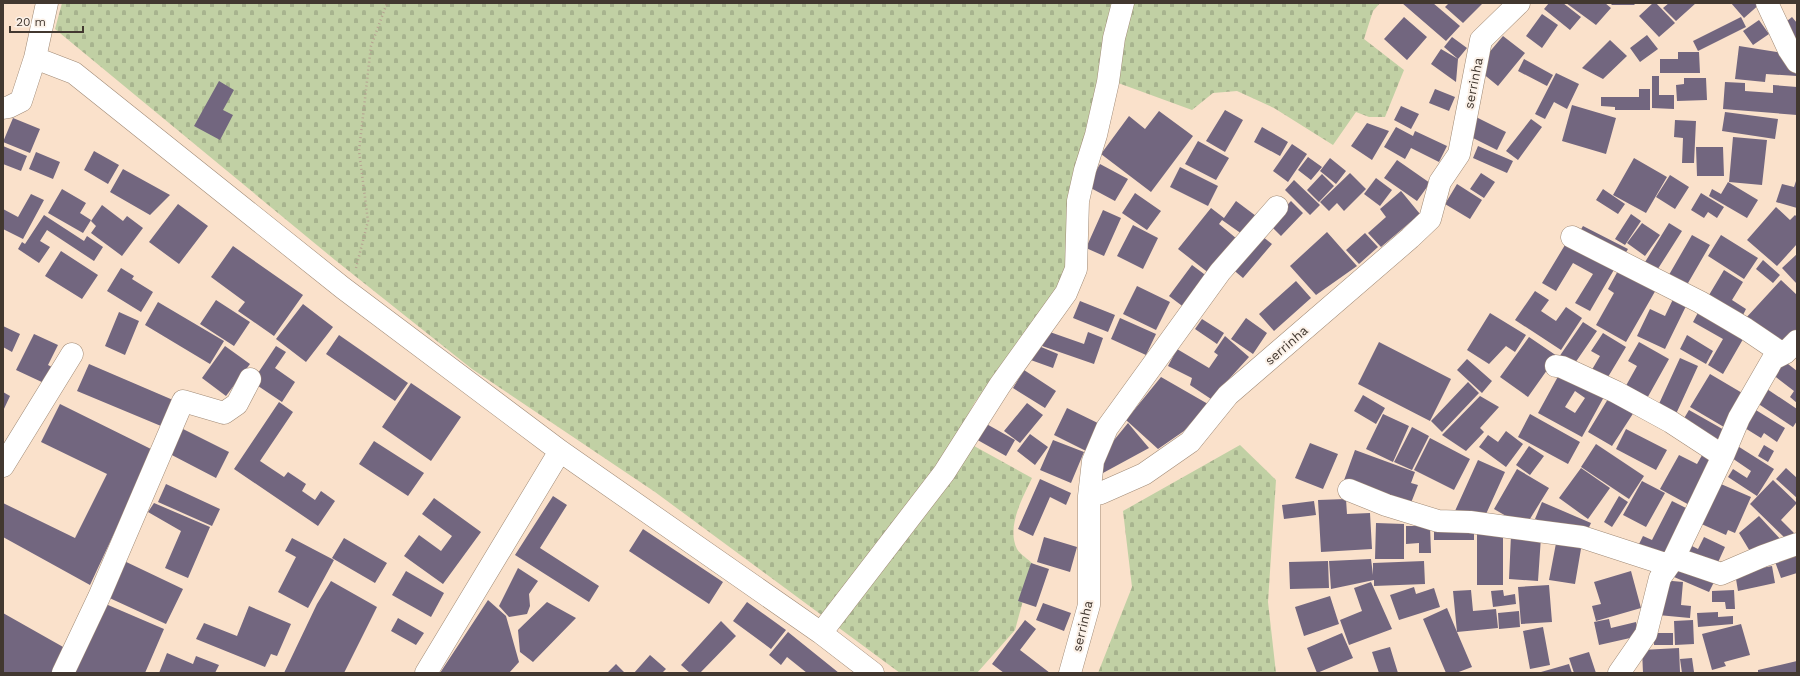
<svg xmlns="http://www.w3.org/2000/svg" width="1800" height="676" viewBox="0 0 1800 676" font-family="'Work Sans',sans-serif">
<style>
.cemetery{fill:url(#cemetery-stones)}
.building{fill:#72667f;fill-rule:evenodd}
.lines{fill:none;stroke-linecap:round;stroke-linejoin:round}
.minor-casing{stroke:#a08a76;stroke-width:23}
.path{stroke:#b6a291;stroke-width:2.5;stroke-dasharray:1 3;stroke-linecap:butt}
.minor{stroke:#fff;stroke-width:22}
.labels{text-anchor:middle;stroke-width:4;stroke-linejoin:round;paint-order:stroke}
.street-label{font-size:13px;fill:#423830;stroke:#fbf1e8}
</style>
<defs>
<pattern id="cemetery-stones" width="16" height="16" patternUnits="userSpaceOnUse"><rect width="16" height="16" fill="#c1d0a4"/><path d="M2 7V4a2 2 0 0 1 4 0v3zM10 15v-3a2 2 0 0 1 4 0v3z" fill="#a7b38e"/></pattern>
</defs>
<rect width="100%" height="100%" fill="#fae1cb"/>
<!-- cemetery -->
<path class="cemetery" d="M62,3h1318l-7,8 -9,28 40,31 -19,47h-16l-13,-5 -23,33 -59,-37 -37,-17 -24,2 -21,17 -93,-34 -35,208 -89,118 -19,34 76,42c-9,19 -26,49 -15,71 3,5 11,10 16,15l-18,66 -38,43h-77l-245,-181 -183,-123 -137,-109 -280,-231z
M1240,445l36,35 -8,122 8,71h-178l34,-86 -9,-76z"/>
<!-- building -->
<path class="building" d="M1402,3h31l27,23 -14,15z
M1449,3h34l-20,20 -18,-16z
M1549,3h14l18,14 -11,13 -26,-21z
M1566,3h39l6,5 -15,17z
M1610,3h26l-2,2h-22z
M1653,3h3l19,20 -16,14 -20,-21z
M1669,3h27l-20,18 -13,-13z
M1731,3h30l-17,15z
M1542,14l16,11 -16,23 -16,-12z
M1404,17l23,20 -20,23 -23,-21z
M1741,17l5,10 -48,24 -5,-10z
M1792,17l5,6v22l-15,-20z
M1759,20l10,14 -16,11 -10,-14z
M1647,35l11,14 -18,13 -10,-14z
M1503,36l22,17 -27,33 -22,-18z
M1452,37l15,11 -9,11 -14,-12z
M1610,40l17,16 -24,23 -21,-11z
M1739,46l45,7 13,23 -31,-2 -1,8 -30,-3z
M1441,49l17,10 -2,23 -25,-18z
M1678,52h21l1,21h-40v-14h18z
M1524,59l29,16 -6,11 -29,-15z
M1556,73l23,11 -12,25 -13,-7 -9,17 -10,-5z
M1652,76h7v19h15v14l-22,-1z
M1684,78h22l1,22 -30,1 -1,-16 8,-1z
M219,81l15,9 -11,20 10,5 -13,25 -26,-14z
M1725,82l20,1v8l28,2v-8l24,2v28l-74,-6z
M1435,89l20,8 -6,14 -20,-8z
M1639,89h11v21h-35v-3l-14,-1v-9h38z
M1572,105l44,13 -10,36 -44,-13z
M1401,106l18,8 -8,15 -17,-9z
M1225,110l18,10 -18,32 -19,-11z
M1159,111l34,25 -42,56 -50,-38 28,-38 16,13z
M1725,112l53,7 -3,20 -53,-8z
M1476,117l30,15 -9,18 -30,-15z
M13,118l27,11 -10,24 -27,-11z
M1531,119l11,8 -24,33 -12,-9z
M1675,120l21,1 -2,42h-12l1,-25 -9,-1z
M1367,123l22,8 -17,29 -21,-14z
M1262,127l26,15 -8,14 -26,-14z
M1396,127l17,9 2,-5 32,15 -8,16 -28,-14 -6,11 -21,-12z
M1733,137l34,3 -5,45 -33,-3z
M1198,141l31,17 -13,22 -31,-16z
M1292,144l15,10 -19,28 -15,-11z
M3,146l24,10 -6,15 -18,-7z
M1478,146l35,15 -6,12 -34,-15z
M1696,147h27l1,29h-27z
M94,151l25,14 -11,19 -24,-14z
M36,152l24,10 -7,17 -24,-10z
M1308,157l14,10 -11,13 -13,-10z
M1330,158l16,13 -10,13 -16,-13z
M1634,158l33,19 -21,36 -33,-18z
M1397,160l33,23 -13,18 -33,-23z
M1100,164l28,15 -13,22 -28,-15z
M1180,167l38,19 -10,20 -38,-19z
M123,169l47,26 -20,20 -40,-23z
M1350,173l16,16 -22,22 -7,-8 -8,8 -9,-9z
M1481,173l14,9 -11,16 -14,-9z
M1322,174l12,12 -15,16 -12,-12z
M1670,175l19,12 -14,22 -19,-12z
M1376,178l16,12 -12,16 -16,-12z
M1797,178v30l-21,-6 6,-18 12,3z
M1294,180l26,25 -10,10 -25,-25z
M1728,182l30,18 -11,18 -38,-22 3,-7 9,5z
M1457,184l25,16 -12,19 -25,-15z
M62,189l24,14 -6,10 11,7 -8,13 -35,-20z
M1603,189l22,15 -7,10 -22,-14z
M1401,191l19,23 -39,33 -13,-14 18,-16 -6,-8z
M1135,193l26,18 -14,19 -25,-17z
M1701,193l23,14 -7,11 -9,-6 -4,6 -13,-8z
M31,194l13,6 -21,39 -20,-10v-20l15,8z
M1236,201l20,15 -14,18 -20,-14 -3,4 18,15 -27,35 -32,-25 33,-41 13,10z
M1291,201l12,12 -22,23 -12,-12z
M178,204l30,22 -29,38 -30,-22z
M102,205l21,16 4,-5 16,12 -21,28 -31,-23 5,-7 -5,-5z
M1776,207l14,13 5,-5 2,2v27l-20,22 -30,-26z
M1103,210l18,8 -17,38 -18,-8z
M1631,214l10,7 -16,24 -10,-6z
M44,215l40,26 3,-5 16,11 -9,14 -47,-31 -7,11 10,6 -11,16 -21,-14 4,-7 3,2z
M1642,223l18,12 -15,21 -18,-13z
M1669,223l13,8 -28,44 -12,-8z
M1133,225l25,13 -15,31 -26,-13z
M1583,226l45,23 -6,10 -45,-23z
M1327,232l30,34 -41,29 -26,-29z
M1258,233l14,11 -29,34 -13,-11z
M1365,233l13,14 -19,17 -13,-14z
M1692,235l18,10 -26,45 -18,-10z
M1721,235l37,23 -14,21 -36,-23z
M1568,240l47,28 -25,43 -15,-8 18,-29 -20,-11 -17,28 -14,-8z
M233,246l70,49 -29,41 -36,-25 7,-9 -34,-25z
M61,251l37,24 -16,24 -37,-23z
M1797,254v30l-15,-16z
M1763,260l17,15 -7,8 -17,-14z
M1192,265l16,12 -23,31 -16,-12z
M1620,267l37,21 -31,54 -30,-17 18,-32 -6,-4z
M121,268l13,8 -2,3 21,13 -12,20 -34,-21z
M1724,270l19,12 -11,18 14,9 -6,12 -34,-21z
M1781,280l16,15v34l-18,20 -34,-30z
M1296,281l15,17 -37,33 -15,-17z
M1137,286l33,16 -14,28 -33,-16z
M1535,291l14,9 -8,11 15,10 10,-14 16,11 -21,32 -46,-30z
M1675,295l13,7 -23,47 -28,-13 13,-27 15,7z
M216,300l34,22 -16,24 -34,-22z
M1080,301l35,14 -7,17 -35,-14z
M158,302l66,39 -14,23 -65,-39z
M303,304l30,23 -27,35 -30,-23z
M1701,307l45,27 -23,40 -15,-9 15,-26 -30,-17z
M119,312l20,9 -14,34 -20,-9z
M1490,313l36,22 -11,17 -9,-6 -17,18 -22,-14z
M1120,318l36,16 -10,21 -35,-16z
M1246,318l21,15 -14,21 -22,-15z
M1202,319l22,14 -7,11 -22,-15z
M1583,322l14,9 -24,35 -14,-9z
M3,326l17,8 -8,18 -9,-5z
M1047,331l37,13 4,-12 15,6 -9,26 -52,-18z
M1603,333l23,14 -21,35 -15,-9 10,-17 -9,-5z
M34,334l24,11 -10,20 6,3 -8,16 -30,-14z
M339,335l69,48 -13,18 -69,-47z
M1687,335l26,16 -7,13 -26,-15z
M1225,336l24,21 -38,42 -21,-14 2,-7 -24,-12 9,-17 32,19 9,-13 -4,-3z
M1529,337l28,19 -29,41 -28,-20z
M1379,342l72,37 -21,42 -72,-37z
M1639,342l30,17 -24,43 -22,-11 14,-25 -9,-5z
M1034,344l24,10 -5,14 -25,-9z
M225,346l25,18 -24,32 -24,-18z
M276,346l10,6 -11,16 20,14 -13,20 -30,-20z
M1680,358l18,8 -22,48 -18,-8z
M1467,359l25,22 -10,12 -25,-23z
M1783,360l14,11v32l-7,-6 4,-6 -22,-17z
M89,364l84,36 -12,26 -84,-35z
M1024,370l32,21 -11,17 -32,-20z
M1561,371l44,24 -23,42 -44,-24zM1575,391l10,7 -10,15 -10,-6z
M1710,374l39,23 -20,33 -39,-23z
M1161,377l47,27 -24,27 -26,18 -32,-29z
M1468,382l11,11 -37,39 -11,-11z
M411,383l50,34 -30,44 -49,-34z
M1764,387l33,22v12l-4,6 -39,-26z
M3,392l7,4 -7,15z
M1611,394l25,15 -24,37 -24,-14z
M1363,395l22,13 -9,16 -22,-13z
M1480,396l19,11 -19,21 4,4 -18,19 -24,-16z
M279,402l14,10 -33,49 24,16 4,-5 18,12 -4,7 13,9 6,-9 14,10 -17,25 -84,-57z
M1027,403l16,12 -23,28 -16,-12z
M60,404l93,46 -63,135 -87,-48v-34l72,35 32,-64 -66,-32z
M1751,407l34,21 -8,14 -13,-9 -3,5 -21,-13z
M1067,408l39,19 -18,25 -34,-17z
M1689,410l37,21 -8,15 -38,-21z
M1383,414l26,12 -16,36 -27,-13z
M1530,414l50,28 -12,22 -50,-27z
M983,422l32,18 -9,16 -32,-18z
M1128,423l21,25 -46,25 -6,-12z
M179,427l50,25 -13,26 -50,-26z
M1412,427l17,9 -17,34 -18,-8z
M1626,429l41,21 -11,20 -40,-21z
M1506,431l17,13 -17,23 -27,-20 9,-12 10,7z
M1030,434l18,13 -13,18 -18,-14z
M1430,438l40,21 -16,31 -40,-20z
M1053,440l31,12 -13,31 -31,-13z
M374,441l50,32 -16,23 -49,-32z
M1310,443l28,11 -15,35 -28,-11z
M1596,444l48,32 -15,23 -48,-32z
M1736,445l38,24 -17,27 -29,-19 5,-8 14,9 4,-7 -22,-15z
M1764,445l10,6 -6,11 -10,-6z
M1529,446l15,10 -14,19 -14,-10z
M1355,450l60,22 -4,11 7,2 -9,23 -66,-25z
M1705,450l15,9 -27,48 -33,-18 19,-34 18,9z
M1478,460l27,12 -23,51 -27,-12z
M1581,468l29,20 -22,31 -29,-21z
M1786,468l11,10v20l-21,-19z
M1517,469l32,19 -24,39 -31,-18z
M1040,479l31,14 -5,12 -16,-8 -17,39 -15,-7z
M1773,480l24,23 -16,17 13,13 -7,7 -37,-36z
M1642,481l23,12 -19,34 -23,-12z
M1714,481l37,16 -16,36 -7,-3 -2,5 -29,-13z
M166,484l54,25 -8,17 -54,-24z
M553,496l14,9 -27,43 59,38 -10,16 -74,-47z
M1619,496l9,6 -16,25 -8,-5z
M434,498l47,34 -38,52 -39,-28 15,-21 22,16 11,-15 -30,-22z
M1346,499l1,15 23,-1 2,36 -51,3 -3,-52z
M1314,501l2,14 -32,4 -2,-14z
M1672,501l20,10 -26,52 -29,-15 6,-12 9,4z
M1542,502l49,21 -5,11 -14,1 -37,-16z
M154,503l56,24 -22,51 -23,-10 16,-37 -33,-19z
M1759,516l24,26 -29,16 -15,-25z
M1376,523l28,1v35h-29z
M1406,526h24l1,27h-12v-10l-13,1z
M1434,526h40v14h-40z
M1477,527h26v58h-26z
M643,529l80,53 -14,22 -80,-53z
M1511,535l30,2 -3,44 -29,-2z
M1044,537l33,10 -7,25 -33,-10z
M1704,537l21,10 -10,22 -34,-16 5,-10 12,6z
M292,538l42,22 -26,48 -30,-16 18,-35 -11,-6z
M344,538l43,25 -12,20 -43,-25z
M1557,538l25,5 -7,41 -26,-4z
M1797,551v22l-16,5 -7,-19z
M120,559l63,30 -17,35 -63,-29z
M1371,559l2,16v-12l51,-2 1,23 -51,2v-6l-43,9 -2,-28z
M1328,561l1,27 -39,1 -1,-27z
M1031,563l18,6 -13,38 -18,-6z
M1680,564l35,16 -6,12 -35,-15z
M1772,566l3,17 -37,8 -3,-18z
M518,568l20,13 -9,13 1,12 -3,8 -18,3 -10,-11z
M406,571l38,22 -13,24 -39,-22z
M1631,571l10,37 -45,13 -4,-15 9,-2 -7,-22z
M1662,580l21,2 -2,23 10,1 -1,12 -32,-3z
M331,581l46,26 -33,66h-60l33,-69z
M1371,582l21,47 -43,16 -9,-25 22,-9 -8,-23z
M1549,585l3,37 -31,2 -3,-37z
M1414,587l2,7 18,-6 6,19 -41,13 -9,-25z
M1471,590l2,21 23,-2 2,19 -41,4 15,35 -16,6h-10l-23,-54 24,-11 10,24 -4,-41z
M1503,590l1,6 11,-2 1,10 -23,3 -2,-16z
M1734,590l1,19h-9l-1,-7h-13v-11z
M1330,596l9,28 -35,12 -9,-29z
M488,600l18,16 13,46 -10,11h-69z
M101,602l63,27 -19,44h-75z
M547,602l29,16 -43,44 -13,-10 -2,-22z
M747,602l39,28 -15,19 -38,-28z
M1043,603l28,10 -7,18 -28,-11z
M249,606l42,18 -14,32 -6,-2 -6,13 -69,-28 8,-16 33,13z
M1519,611l1,16 -21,2 -1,-16z
M1718,612v5l15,-1v8l-35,3 -1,-14z
M3,613l69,39 -13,21h-56z
M398,618l26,15 -8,12 -25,-14z
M1609,619l2,9 25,-6 3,14 -40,9 -5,-23z
M1025,620l11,9 -16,21 30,23h-46l-12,-9z
M1693,620l1,24 -19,1 -1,-24z
M721,621l15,15 -36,37h-10l-9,-8z
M1741,624l9,31 -26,7 2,4 -14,4 -10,-36z
M1543,627l7,38 -20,4 -7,-38z
M788,632l51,41h-32l-20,-16 -6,8 -12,-10z
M1342,633l11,25 -36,15 -10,-25z
M1654,633h19v12h-19z
M1390,647l8,26h-19l-7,-21z
M1679,648l1,24 -37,1 -1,-23z
M1589,652l7,21h-22l-5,-15z
M167,653l26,11 3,-8 23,9 -4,8h-56z
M650,655l16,14 -4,4h-28z
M1692,658l2,14 -12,1 -2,-14z
M1797,661v12h-39v-3z
M616,664l9,9h-18z
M1569,664l3,9h-31v-1z"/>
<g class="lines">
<!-- minor casing -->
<g class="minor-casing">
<path id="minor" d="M1767,3l22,47 8,12
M35,58l12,-55
M3,108l6,-1 12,-6 14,-43 39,15 269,215 217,163 261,182 52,40
M1572,237l128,65 46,27 31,21 8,3
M1556,366l6,1 54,25 55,30 52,34
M3,466l69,-112
M1349,490l37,15 52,16 32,1 112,15 86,28
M1089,496l4,-35 14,-33 113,-156 57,-65
M1674,558l47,16 42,-18 34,-12
M821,633l123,-160 56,-88 66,-92 10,-24 2,-68 7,-31 11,-35 12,-53 6,-44 9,-35
M63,673l36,-76 84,-196 41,12 13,-9 13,-25
M426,673l134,-222
M1070,673l19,-68v-109l12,-3 43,-19 46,-32 38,-47 182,-157 20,-19 10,-37 19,-28 22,-114 38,-37
M1619,673l27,-39 14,-56 14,-20 49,-102 16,-38 34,-59 12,-6 12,-12"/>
</g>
<!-- path -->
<path class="path" d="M356,268l12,-47 -9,-70 12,-105 16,-43"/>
<!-- minor -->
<use href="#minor" class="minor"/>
</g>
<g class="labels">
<!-- street labels -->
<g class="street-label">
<text transform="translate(1473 83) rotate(-79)" y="5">serrinha</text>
<text transform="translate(1286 345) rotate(-41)" y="5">serrinha</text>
<text transform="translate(1082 626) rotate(-77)" y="5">serrinha</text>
</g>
</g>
<!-- border -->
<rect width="1800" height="676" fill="none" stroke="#423830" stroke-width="8"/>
<!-- scale -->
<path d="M10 26v6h73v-6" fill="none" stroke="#423830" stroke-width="2"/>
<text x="16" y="26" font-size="12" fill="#423830" stroke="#fbf1e8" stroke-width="3" paint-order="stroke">20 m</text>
</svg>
